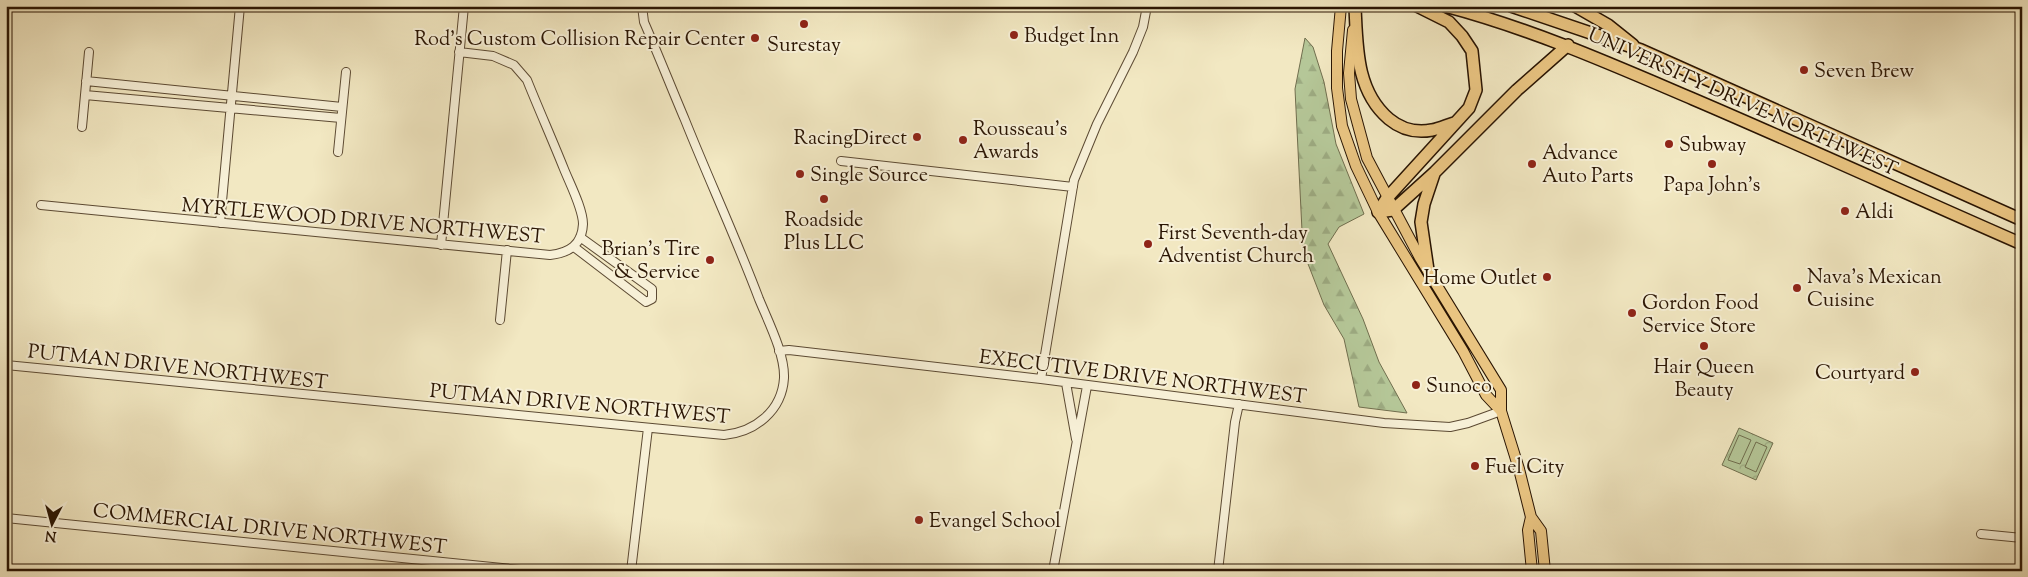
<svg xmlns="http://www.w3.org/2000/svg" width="2028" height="577" viewBox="0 0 2028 577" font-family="'Sorts Mill Goudy',serif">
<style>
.forest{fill:url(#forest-firs);stroke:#706e4e}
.park{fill:url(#park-crowns);stroke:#706e4e}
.garden{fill:#b5c798;stroke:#706e4e}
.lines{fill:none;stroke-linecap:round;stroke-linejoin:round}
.minor-casing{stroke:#5c4a33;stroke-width:10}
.major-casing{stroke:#2a1503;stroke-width:12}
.highway-casing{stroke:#2a1503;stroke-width:14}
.minor{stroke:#f7f0d7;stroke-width:8}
.major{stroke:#e9c481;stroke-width:10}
.highway{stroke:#e9c481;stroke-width:11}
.poi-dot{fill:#8f2418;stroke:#f7f0d7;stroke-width:2}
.labels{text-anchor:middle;stroke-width:4;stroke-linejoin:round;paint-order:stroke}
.poi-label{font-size:20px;fill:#2a1503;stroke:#f7f0d7;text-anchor:start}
.street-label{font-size:20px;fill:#2a1503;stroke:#f7f0d7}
</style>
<defs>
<pattern id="forest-firs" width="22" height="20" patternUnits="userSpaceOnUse" patternTransform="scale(1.25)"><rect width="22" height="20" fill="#b5c798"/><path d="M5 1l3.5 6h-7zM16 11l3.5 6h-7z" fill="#9caa81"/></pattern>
<pattern id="park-crowns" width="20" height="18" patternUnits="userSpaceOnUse" patternTransform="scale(1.25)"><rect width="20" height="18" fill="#b5c798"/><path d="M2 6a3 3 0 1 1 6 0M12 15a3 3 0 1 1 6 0" fill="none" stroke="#9caa81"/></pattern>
</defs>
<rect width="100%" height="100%" fill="#f2e8c2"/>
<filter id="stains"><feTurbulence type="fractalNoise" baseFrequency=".004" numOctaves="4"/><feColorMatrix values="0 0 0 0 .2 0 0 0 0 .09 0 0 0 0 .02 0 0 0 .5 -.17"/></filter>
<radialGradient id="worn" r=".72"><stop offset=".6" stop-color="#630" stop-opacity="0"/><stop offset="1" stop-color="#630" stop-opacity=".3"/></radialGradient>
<!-- forest -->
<path class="forest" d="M1305,38l8,9 11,35 12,62 28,70 -25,13 -11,17 35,75 16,43 28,51 -48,-6 -15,-68 -20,-34 -21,-54 -8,-162z"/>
<!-- park -->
<path class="park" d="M1739,428l34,15 -17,37 -34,-15z"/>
<!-- garden -->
<path class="garden" d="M1739,435l12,5 -11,24 -12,-4z
M1756,442l11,5 -11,25 -11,-5z"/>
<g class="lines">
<!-- minor casing -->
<g class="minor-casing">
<path id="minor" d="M86,81l256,26
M85,95l256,23
M82,127l7,-75
M338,152l8,-80
M841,161l232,26
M41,205l509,50c19,-2 32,-10 33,-31 0,-15 -13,-40 -19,-55 -12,-30 -25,-59 -37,-89l-13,-15 -21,-9 -34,-4
M220,223l20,-217
M441,245l23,-239
M574,247l72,55 6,-3v-10l-72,-52
M500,320l7,-70
M779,351l10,-1 252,29 343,44 66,4 18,-4 33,-12
M6,365l718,70c31,-3 58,-24 60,-57 1,-24 -16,-57 -25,-79 -23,-61 -50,-119 -74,-179 -14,-33 -27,-66 -41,-98l-2,-16
M1041,379l33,-199 23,-56 36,-72 10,-25 4,-21
M1066,383l10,56
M6,518l525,53
M1981,534l41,4
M631,571l17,-143
M1053,571l34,-185
M1218,571l17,-149 4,-18"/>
</g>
<!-- major casing -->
<g class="major-casing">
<path id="major" d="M1341,6l-4,45v37l5,38 14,40 22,46 85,139 23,44 15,16
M1353,30l-4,43 2,26 16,59 53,100 81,132v21l18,58 12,48 10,14 4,40
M1531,517l-3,13 4,41"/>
</g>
<!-- highway casing -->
<g class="highway-casing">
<path id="highway" d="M1445,6c87,23 166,58 248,93 110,47 219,97 329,145
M1511,6l130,44 27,12 354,158
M1575,6l33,19 25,20
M1355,7c2,40 1,84 34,112 12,10 27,14 43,11 7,-1 15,-5 22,-7
M1378,212l9,-14 82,-90 7,-18 -4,-39 -10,-15 -13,-14 -32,-16
M1378,212l15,-2 42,-38 82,-82 51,-45
M1428,270l-7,-48 3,-18 10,-30"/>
</g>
<!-- minor -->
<use href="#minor" class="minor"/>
<!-- major -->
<use href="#major" class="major"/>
<!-- highway -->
<use href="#highway" class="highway"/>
</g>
<!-- markers -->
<g class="poi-dot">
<circle cx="804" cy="24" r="5"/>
<circle cx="1014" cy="35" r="5"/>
<circle cx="755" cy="38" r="5"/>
<circle cx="1804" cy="70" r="5"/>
<circle cx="917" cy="137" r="5"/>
<circle cx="963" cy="140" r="5"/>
<circle cx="1669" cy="144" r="5"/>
<circle cx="1532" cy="164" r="5"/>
<circle cx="1712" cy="164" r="5"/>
<circle cx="800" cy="174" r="5"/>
<circle cx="824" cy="199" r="5"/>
<circle cx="1845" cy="211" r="5"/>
<circle cx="1148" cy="244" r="5"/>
<circle cx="710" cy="260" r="5"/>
<circle cx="1547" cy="277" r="5"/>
<circle cx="1797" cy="288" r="5"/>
<circle cx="1632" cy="313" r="5"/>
<circle cx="1704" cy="346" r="5"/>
<circle cx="1915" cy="372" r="5"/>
<circle cx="1416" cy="385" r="5"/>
<circle cx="1475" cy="466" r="5"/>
<circle cx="919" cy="520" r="5"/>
</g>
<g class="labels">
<!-- poi labels -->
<g class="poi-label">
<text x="1024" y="42">Budget Inn</text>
<text x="745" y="45" text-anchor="end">Rod's Custom Collision Repair Center</text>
<text x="804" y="51" text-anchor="middle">Surestay</text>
<text x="1814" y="77">Seven Brew</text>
<text x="973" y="135">Rousseau's<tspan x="973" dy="23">Awards</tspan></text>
<text x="907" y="144" text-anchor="end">RacingDirect</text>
<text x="1679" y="151">Subway</text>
<text x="1542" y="159">Advance<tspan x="1542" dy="23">Auto Parts</tspan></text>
<text x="810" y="181">Single Source</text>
<text x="1712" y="191" text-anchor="middle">Papa John's</text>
<text x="1855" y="218">Aldi</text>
<text x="824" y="226" text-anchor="middle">Roadside<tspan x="824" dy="23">Plus LLC</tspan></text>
<text x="1158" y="239">First Seventh-day<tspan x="1158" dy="23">Adventist Church</tspan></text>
<text x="700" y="255" text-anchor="end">Brian's Tire<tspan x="700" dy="23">&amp; Service</tspan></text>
<text x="1807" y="283">Nava's Mexican<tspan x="1807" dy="23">Cuisine</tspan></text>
<text x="1537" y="284" text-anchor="end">Home Outlet</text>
<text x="1642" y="309">Gordon Food<tspan x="1642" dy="23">Service Store</tspan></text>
<text x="1704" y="373" text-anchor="middle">Hair Queen<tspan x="1704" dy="23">Beauty</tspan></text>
<text x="1905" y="379" text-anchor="end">Courtyard</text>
<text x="1426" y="392">Sunoco</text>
<text x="1485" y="473">Fuel City</text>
<text x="929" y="527">Evangel School</text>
</g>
<!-- street labels -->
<g class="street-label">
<text transform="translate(1743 101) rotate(24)" y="7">UNIVERSITY DRIVE NORTHWEST</text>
<text transform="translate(363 220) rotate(5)" y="7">MYRTLEWOOD DRIVE NORTHWEST</text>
<text transform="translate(178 366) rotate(6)" y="7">PUTMAN DRIVE NORTHWEST</text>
<text transform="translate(1143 376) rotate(7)" y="7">EXECUTIVE DRIVE NORTHWEST</text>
<text transform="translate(580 403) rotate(5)" y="7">PUTMAN DRIVE NORTHWEST</text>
<text transform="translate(270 528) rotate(6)" y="7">COMMERCIAL DRIVE NORTHWEST</text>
</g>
</g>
<!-- margin -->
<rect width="2028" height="577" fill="none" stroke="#f2e8c2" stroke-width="25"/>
<rect x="8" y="8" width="2013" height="562" fill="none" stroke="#2a1503" stroke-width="2.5"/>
<rect x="12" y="12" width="2003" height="552" fill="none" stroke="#2a1503"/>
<!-- north arrow -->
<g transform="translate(52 524) rotate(186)" stroke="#f7f0d7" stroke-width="4" paint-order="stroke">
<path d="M0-4L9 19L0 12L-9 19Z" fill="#2a1503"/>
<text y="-8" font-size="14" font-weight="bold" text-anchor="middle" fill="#2a1503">N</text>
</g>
<rect width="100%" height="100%" filter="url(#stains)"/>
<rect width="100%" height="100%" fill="url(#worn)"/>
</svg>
